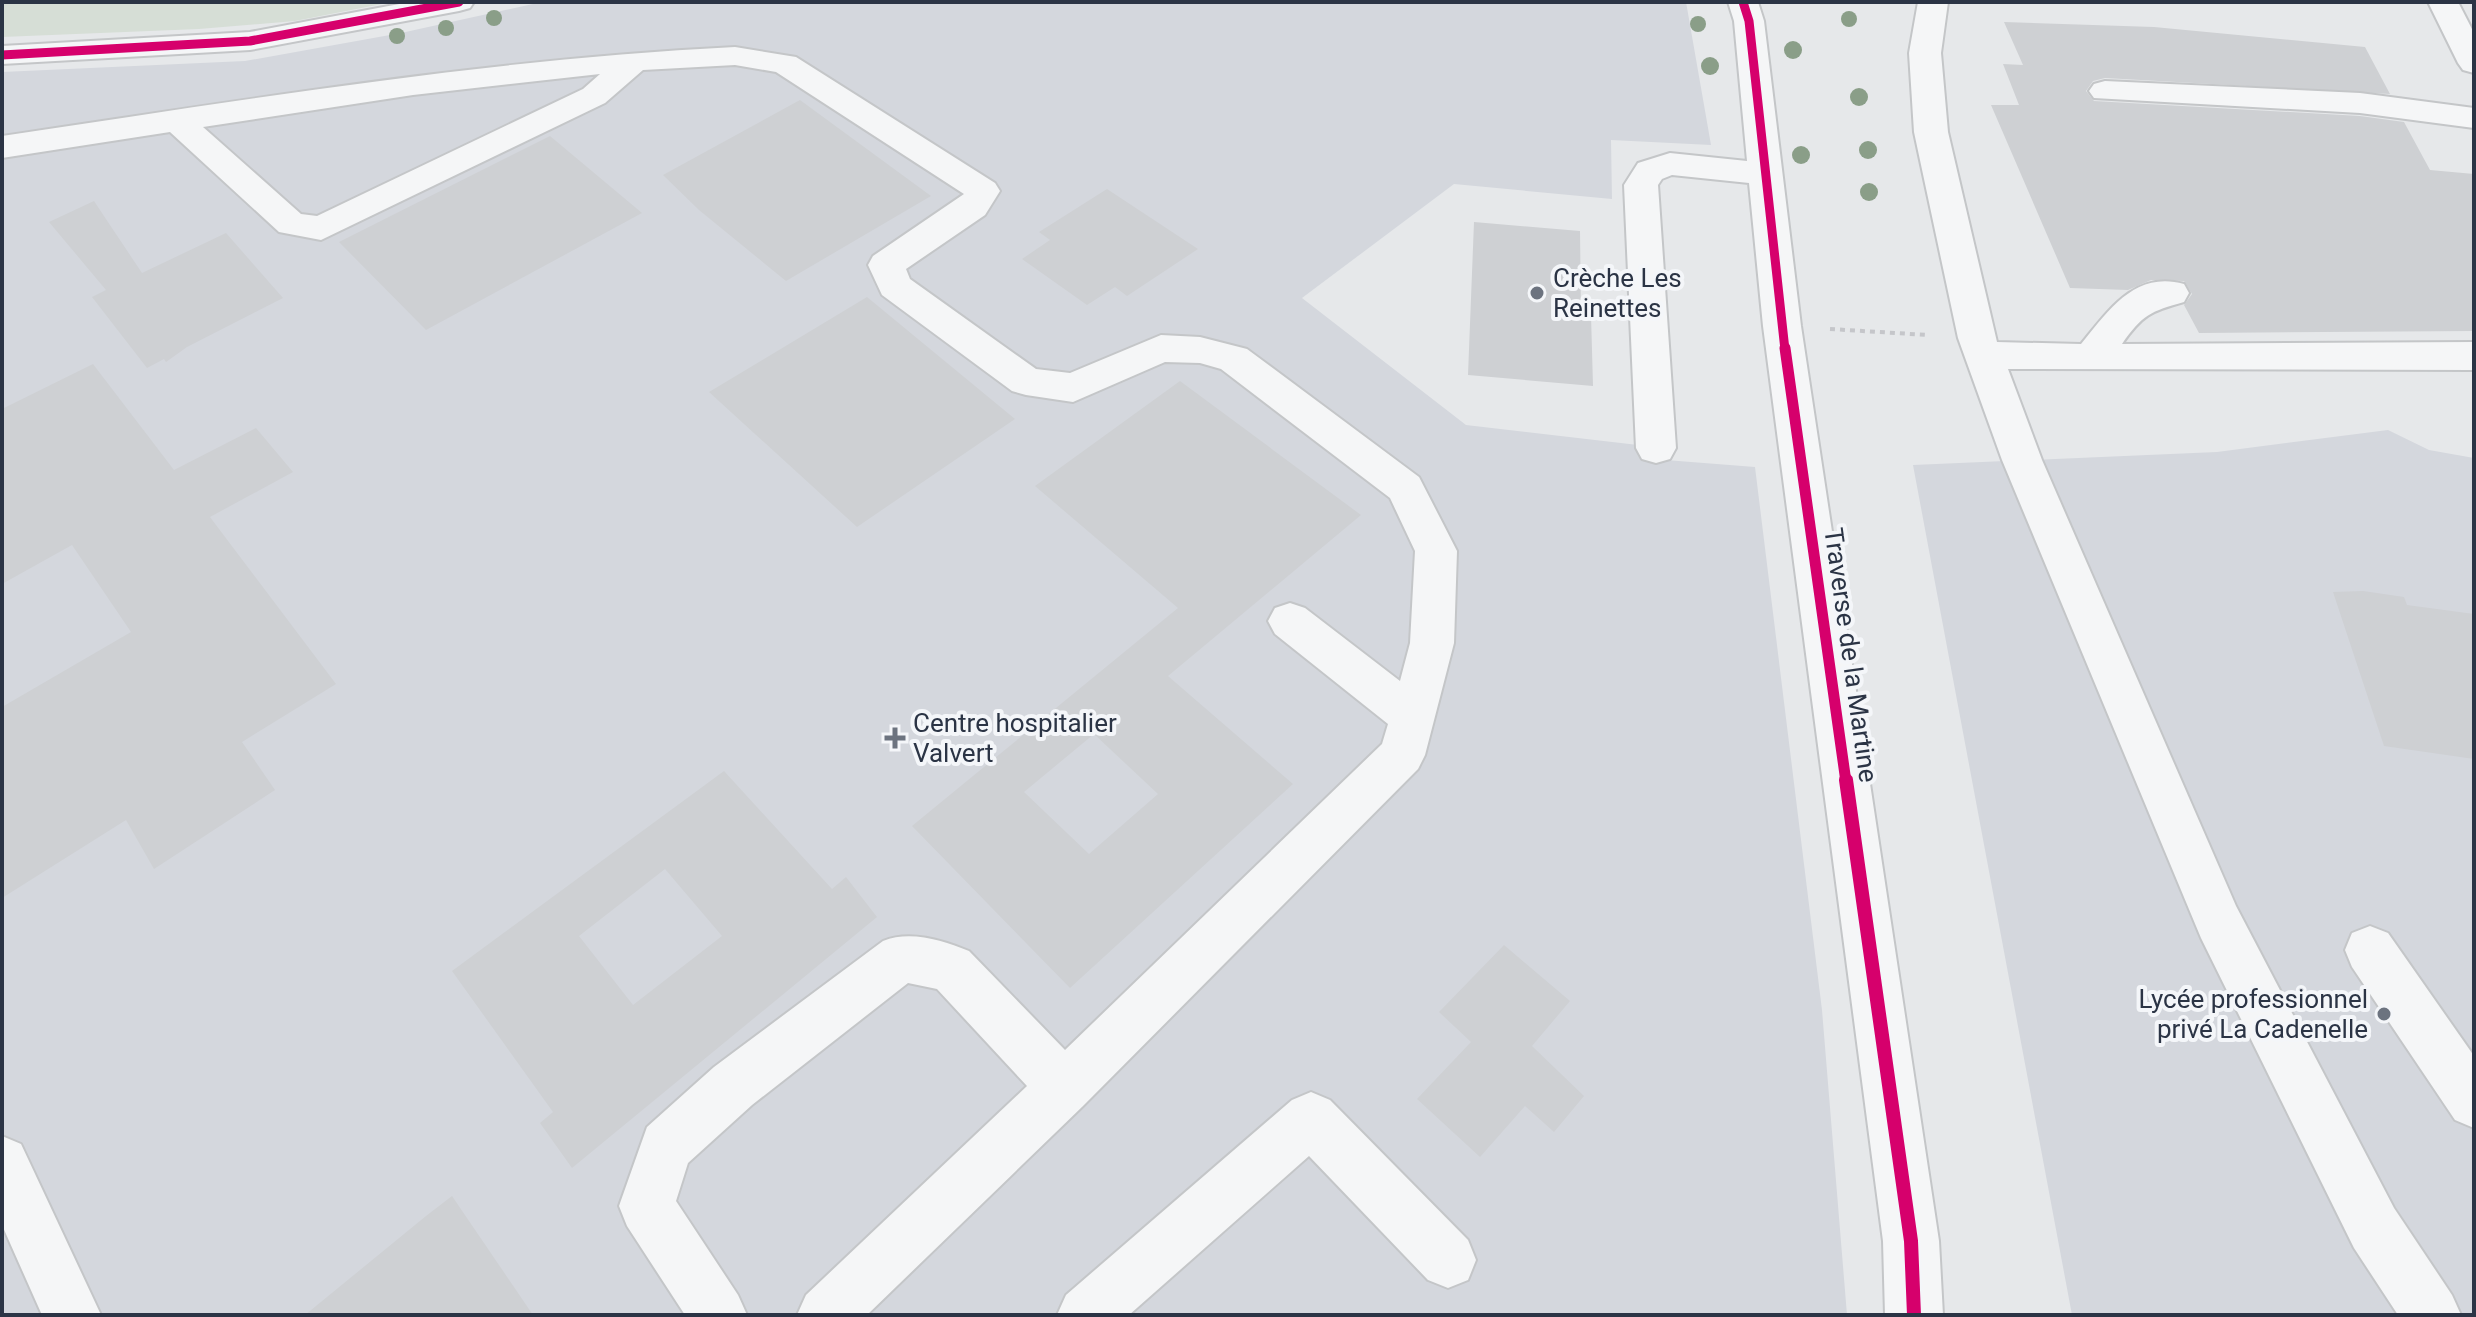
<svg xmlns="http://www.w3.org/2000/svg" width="2476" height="1317" viewBox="0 0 2476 1317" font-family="Roboto,sans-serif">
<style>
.built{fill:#d4d7dd}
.green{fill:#d6ded6}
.building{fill:#ced0d3;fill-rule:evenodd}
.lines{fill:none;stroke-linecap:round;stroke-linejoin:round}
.minor-casing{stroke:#c4c6c8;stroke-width:4}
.path{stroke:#c5c6ca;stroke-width:4;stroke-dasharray:5 5;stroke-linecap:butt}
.minor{fill:#f5f6f7;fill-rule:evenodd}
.cycleway-far2-casing{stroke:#f4f6f9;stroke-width:13}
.cycleway-far1-casing{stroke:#f4f6f9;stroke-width:16}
.cycleway-casing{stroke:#f4f6f9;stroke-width:19}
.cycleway-far2{stroke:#d6006c;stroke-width:9}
.cycleway-far1{stroke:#d6006c;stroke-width:11}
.cycleway{stroke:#d6006c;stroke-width:14}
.tree{fill:#8a9e88}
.poi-dot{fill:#6c737f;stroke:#f4f6f9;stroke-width:3}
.labels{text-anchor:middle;stroke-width:8;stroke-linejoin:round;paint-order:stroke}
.poi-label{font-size:26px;fill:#2b3445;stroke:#f4f6f9;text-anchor:start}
.street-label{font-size:26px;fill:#2b3445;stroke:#f4f6f9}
</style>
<rect width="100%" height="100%" fill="#e6e8ea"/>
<!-- built -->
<path class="built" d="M542,2h1144l25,143 -100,-5 1,59 -158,-15 -152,114 164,127 172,20 2,13 115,9 67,543 25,305h-1845v-1243l243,-11 156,-28z
M2388,430l41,20 45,8v857h-402l-159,-850 304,-13z"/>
<!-- green -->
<path class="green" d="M2,2h390l-97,19 -96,8 -197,8z"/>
<!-- building -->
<path class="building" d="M2004,22l150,5 211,20 25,47 -285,-16 -12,3 -7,10 8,10 266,15 44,6 26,48 44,4v157l-275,2 -15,-28 8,-11 -8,-13 -33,-1 -23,10 -58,-2 -79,-183h28l-16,-41 20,1z
M800,100l131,96 -145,85 -87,-71 -36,-35z
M550,136l92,77 -216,117 -87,-88z
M1107,189l91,60 -71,47 -12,-9 -28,18 -65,-46 28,-19 -11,-8z
M94,201l48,72 84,-40 57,65 -96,49 -21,15 -2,-3 -17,9 -55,-71 14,-7 -57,-68z
M1474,222l106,9 1,83 10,1 2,71 -125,-11z
M867,297l148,122 -158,108 -148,-135z
M93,364l81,106 82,-42 37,44 -83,45 126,167 -94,58 33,48 -121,79 -28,-49 -124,78v-191l129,-75 -59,-87 -70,39v-175z
M1180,381l181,134 -193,161 125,108 -223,204 -158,-162 266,-218 -143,-122zM1094,734l64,60 -69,60 -65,-62z
M2363,591l41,6 3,8 67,9v145l-90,-13 -51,-154z
M724,771l108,118 14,-12 31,40 -305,251 -32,-45 13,-11 -101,-141zM665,869l57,67 -89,69 -54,-69z
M1504,945l66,56 -38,45 52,50 -30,36 -29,-26 -45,51 -63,-58 54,-57 -32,-30z
M452,1196l81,119h-228l121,-99z"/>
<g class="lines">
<!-- minor casing -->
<g class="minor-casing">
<path id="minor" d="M410,2h64l-4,6 -11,3 -209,39 -248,14v-18l248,-14z
M1728,2h30l6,19 37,305 138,915 4,74h-58l-2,-74 -120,-915 -14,-143 -77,-8 -10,4 -4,6 18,263 -6,11 -14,4 -14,-4 -6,-11 -12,-263 14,-22 32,-10 77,8 -13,-140z
M1918,2h30l-7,51 7,79 49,210 84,2c27,-33 54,-74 103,-60l5,9 -5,9c-33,9 -42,13 -62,42l352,-2v28l-466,-1 34,91 194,446 158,302 58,87 9,20h-63l-44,-67 -153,-310 -199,-478 -44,-122 -44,-206 -5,-79z
M2428,2h30l16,31v40l-11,-3 -5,-7z
M735,47l61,10 199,126 5,8 -15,24 -79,54 4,10 126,90 34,4 91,-38 39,2 47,12 172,128 38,74 -3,92 -29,112 -7,14 -335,337 -216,209h-70l9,-20 221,-209 -90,-97 -29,-6 -156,122 -64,58 -12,38 62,94 9,20h-62l-58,-89 -8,-20 28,-79 67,-60 169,-126c27,-11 59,-1 86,10l96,99 317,-306 6,-20 -113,-90 -7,-13 7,-13 15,-5 15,5 95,73 10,-38 5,-92 -25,-53 -169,-129 -21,-6 -35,-1 -92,40 -47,-7 -14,-4 -130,-96 -14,-30 5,-9 91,-62 -188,-122 -41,-7 -92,5 -38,33 -284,137 -42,-8 -109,-100 -168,26v-22c243,-36 487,-77 733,-89zM600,74l-17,15 -266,127 -16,-2 -98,-87 210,-32z
M2105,81l255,12 114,15v20l-114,-15 -266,-15 -5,-7 5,-7z
M2370,926l18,7 86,123v72l-19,-8 -103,-153 -7,-17 7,-17z
M1311,1092l19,8 138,140 8,20 -8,20 -20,8 -20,-8 -119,-124 -180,159h-72l9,-20 226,-195z
M2,1136l19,8 80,171h-59l-40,-90z"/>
</g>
<!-- path -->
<path class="path" d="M1830,329l98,6"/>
<!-- minor -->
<use href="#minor" class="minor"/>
<!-- cycleway-far2 casing -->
<g class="cycleway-far2-casing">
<path id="cycleway-far2" d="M1743,2l6,19 36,329
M2,55l248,-14 209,-39"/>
</g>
<!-- cycleway-far1 casing -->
<g class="cycleway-far1-casing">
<path id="cycleway-far1" d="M1785,348l61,434"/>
</g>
<!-- cycleway casing -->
<g class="cycleway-casing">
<path id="cycleway" d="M1846,780l65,461 3,74"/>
</g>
<!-- cycleway-far2 -->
<use href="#cycleway-far2" class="cycleway-far2"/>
<!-- cycleway-far1 -->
<use href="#cycleway-far1" class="cycleway-far1"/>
<!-- cycleway -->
<use href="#cycleway" class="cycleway"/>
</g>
<!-- trees -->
<g class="tree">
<circle cx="494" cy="18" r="8"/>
<circle cx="1849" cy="19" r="8"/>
<circle cx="1698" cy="24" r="8"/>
<circle cx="446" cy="28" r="8"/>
<circle cx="397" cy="36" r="8"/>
<circle cx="1793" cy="50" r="9"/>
<circle cx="1710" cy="66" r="9"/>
<circle cx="1859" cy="97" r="9"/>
<circle cx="1868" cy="150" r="9"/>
<circle cx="1801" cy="155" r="9"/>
<circle cx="1869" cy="192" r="9"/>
</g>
<!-- markers -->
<g class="poi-dot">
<circle cx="1537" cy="293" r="8"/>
<path d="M891 726h8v8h8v8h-8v8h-8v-8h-8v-8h8z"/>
<circle cx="2384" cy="1014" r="8"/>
</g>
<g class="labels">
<!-- poi labels -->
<g class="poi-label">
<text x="1553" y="287">Crèche Les<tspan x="1553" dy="30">Reinettes</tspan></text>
<text x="913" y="732">Centre hospitalier<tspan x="913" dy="30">Valvert</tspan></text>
<text x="2368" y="1008" text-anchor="end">Lycée professionnel<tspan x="2368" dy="30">privé La Cadenelle</tspan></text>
</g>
<!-- street labels -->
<g class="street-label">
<text transform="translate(1851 655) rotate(82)" y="9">Traverse de la Martine</text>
</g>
</g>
<!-- border -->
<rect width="2476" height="1317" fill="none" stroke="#2b3445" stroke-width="8"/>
</svg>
